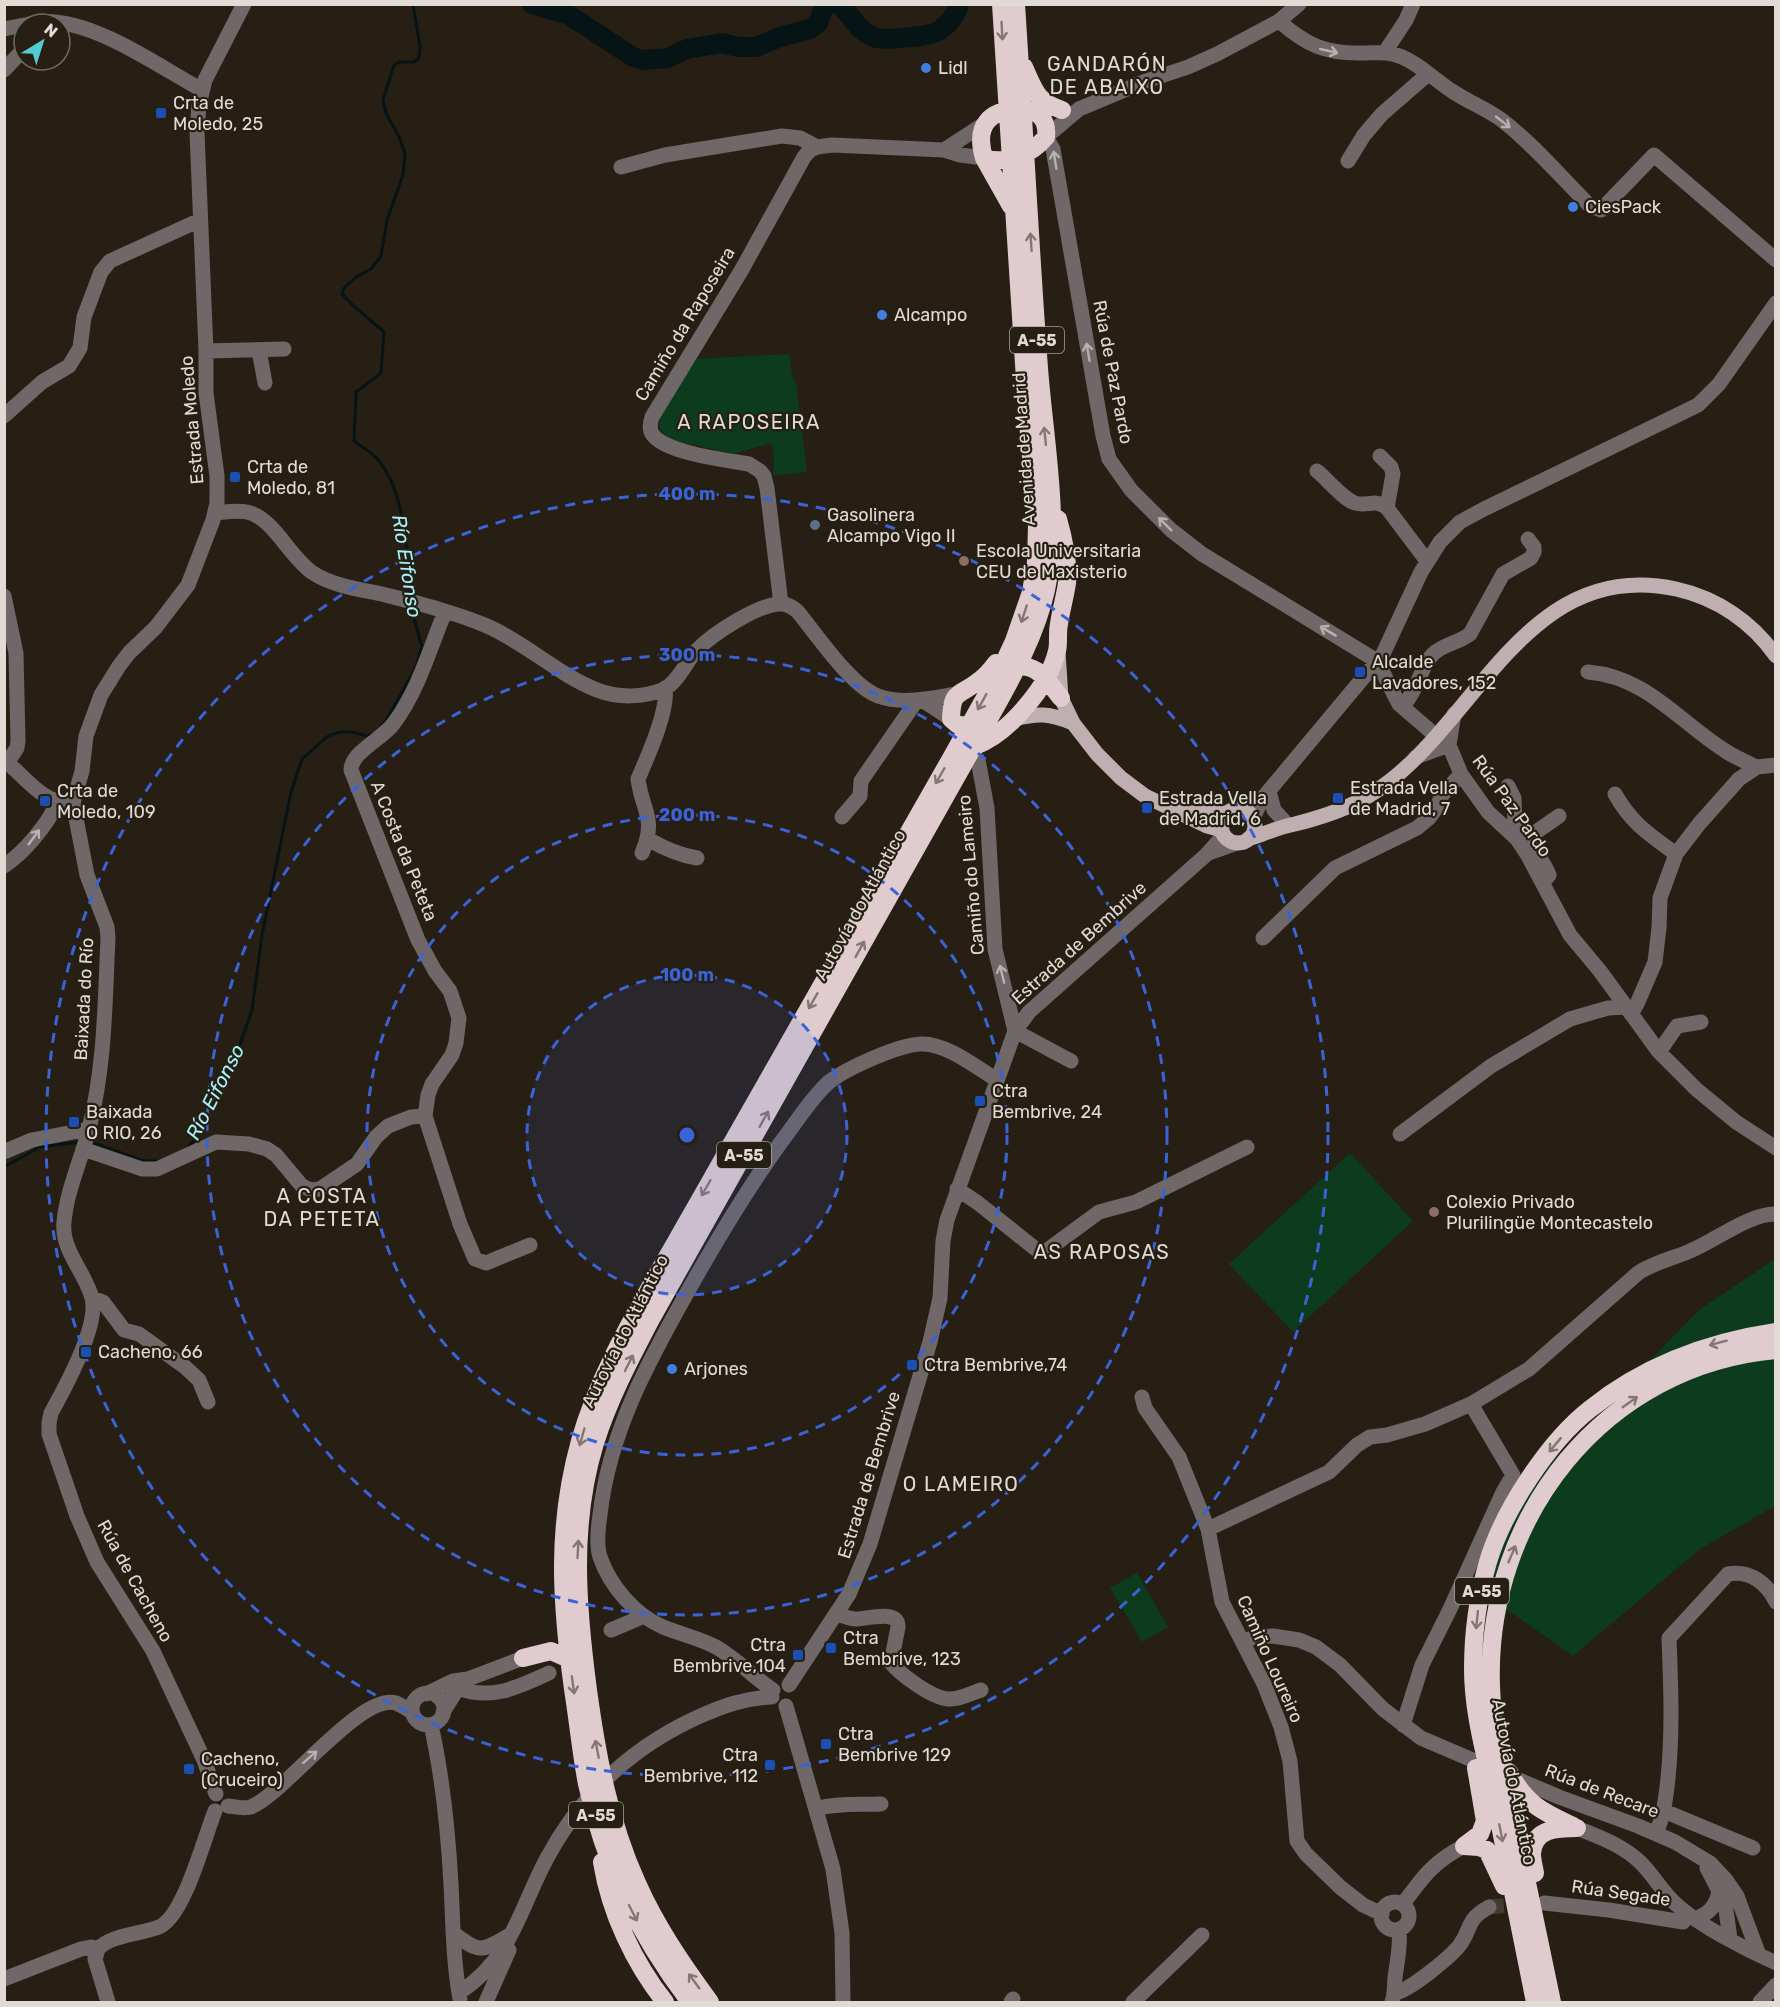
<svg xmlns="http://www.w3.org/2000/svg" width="1780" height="2007" viewBox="0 0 1780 2007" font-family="Rubik,sans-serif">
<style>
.green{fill:#0c3b1d}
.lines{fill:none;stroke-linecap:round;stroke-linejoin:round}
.stream{stroke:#071416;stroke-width:3}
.river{stroke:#071416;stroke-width:20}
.minor-tunnel{stroke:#433b31;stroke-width:15;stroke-dasharray:15 8;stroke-linecap:butt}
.minor{stroke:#6f6768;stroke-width:15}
.major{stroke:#c0afb1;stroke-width:15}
.highway{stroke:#e0ccce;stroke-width:18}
.oneway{stroke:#847671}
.oneway2{stroke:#b8b2ae}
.ring{fill:none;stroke:#3a63d7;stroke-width:3;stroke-dasharray:10 8}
.shop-dot{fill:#3f7fe0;stroke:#271f14;stroke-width:2}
.transit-dot{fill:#1a4fb4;stroke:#271f14;stroke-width:2}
.service-dot{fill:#5c6f8a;stroke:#271f14;stroke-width:2}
.education-dot{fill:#8d6e63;stroke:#271f14;stroke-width:2}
.labels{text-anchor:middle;stroke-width:4.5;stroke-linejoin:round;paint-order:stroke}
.shield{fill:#271f14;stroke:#a8a39a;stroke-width:1.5}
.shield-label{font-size:16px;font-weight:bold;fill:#e0dbd4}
.poi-label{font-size:18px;fill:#e0dbd4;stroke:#271f14;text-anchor:start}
.street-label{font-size:18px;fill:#e0dbd4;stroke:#271f14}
.neighbourhood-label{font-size:20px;letter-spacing:1.5px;fill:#e0dbd4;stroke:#271f14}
.water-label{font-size:20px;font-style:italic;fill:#a4f2fa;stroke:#271f14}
.centre{fill:#3a63d7;stroke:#271f14;stroke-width:3}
.ring-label{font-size:18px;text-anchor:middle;font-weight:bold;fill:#3a63d7;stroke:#271f14;stroke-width:4.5;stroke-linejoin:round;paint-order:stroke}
</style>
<rect width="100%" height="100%" fill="#271f14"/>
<!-- green -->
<path class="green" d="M789,354l4,26 3,1 11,91 -34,4 1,-19 -3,-14 -38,11 -59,-14c-10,-4 -17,-12 -14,-23l32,-58z
M1350,1153l63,68 -120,111 -64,-68z
M1775,1259v247l-75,43 -127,107 -91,-64 29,-88 188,-194z
M1137,1573l31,54 -26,15 -32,-54z"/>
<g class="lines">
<!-- stream -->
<path class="stream" d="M408,595c1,-39 -3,-102 -29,-134 -6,-8 -17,-14 -25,-20l2,-49 25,-19 3,-41c-14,-13 -30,-24 -42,-38l2,-6 12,-11 15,-8 10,-13 6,-36 16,-45 2,-21 -5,-15 -14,-26 -3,-13 11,-35 6,-3h14l5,-4 1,-11 -7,-43
M381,726l5,-5 29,-52 7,-22 -11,-40
M91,1142l52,19h16
M188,1148l6,-8 18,-41 24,-43 16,-46 10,-75 29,-143 11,-33 26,-23 12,-4h12l15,4 4,-2
M4,1167l36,-20 41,-5"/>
<!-- river -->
<path class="river" d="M532,4l37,11 64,42 10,3 25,-2 19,-9 35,-6 16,4h18l24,-10 30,-8 8,-6 7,-17 3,-2
M838,4c13,9 21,30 38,34 11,2 55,-1 64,-8 9,-6 16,-15 19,-26"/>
<!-- minor-tunnel -->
<path class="minor-tunnel" d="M1489,1907l37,-3"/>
<!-- minor -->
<path class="minor" d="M1299,4l-20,17 -62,33 -29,13 -42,14 -67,28 -33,28 7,12 50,287 6,23 22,31 40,40 31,24 175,107 22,43 36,31
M1279,21c27,24 47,33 83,32 15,0 26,-2 40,4 19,8 33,23 50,34 16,11 35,18 51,30 31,24 58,56 86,84l12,5 53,-55 122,105
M29,24c9,-2 18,-3 27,-2 48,5 104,45 146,68
M4,29l20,-4
M1385,52l21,-32 7,-16
M4,70l20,-21
M944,150l43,-28
M1348,161l16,-26 18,-21 46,-40
M621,167l44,-12 117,-19 18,2 17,9
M259,350l6,33
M206,351l78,-2
M4,416l38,-34 27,-16 11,-18 4,-31 17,-45 9,-11 90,-41
M1380,456l11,11 2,7 -6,34
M1317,471c10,8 26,28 38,32 12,4 21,-5 32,5l40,53
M215,513c11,-1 22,-3 32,-1 26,5 43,46 66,61 20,13 46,16 69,21 35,9 72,18 105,32 39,17 70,48 110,64 20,8 47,8 67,-1 14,-7 22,-27 32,-38 15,-16 64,-49 87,-47 6,1 11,4 15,8 19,23 53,74 80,84 25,9 53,2 79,-2
M4,596l12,57 2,88 -1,7 -10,15
M781,604l-14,-116 -3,-12 -4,-5 -11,-7c-22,-4 -83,-11 -96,-29 -4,-5 -3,-12 -1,-18l89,-146 63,-114 6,-7 7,-3 15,-2 112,5 16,5 24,3
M445,612c-16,38 -26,77 -51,111 -10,15 -43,29 -43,47l67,170 17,31 15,20 9,27 -3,25 -4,12 -20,29 -4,11 -3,21 35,108 15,35 11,4 44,-18
M1588,672c59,5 89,48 136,78 10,7 22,12 33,17
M922,700l29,19
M1403,707c4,-6 9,-13 12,-20 6,-11 9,-24 18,-33 10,-10 26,-11 37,-20l33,-60 28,-16 3,-6v-5l-6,-8
M1449,745l12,29 27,38 29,27 10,15 43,81 30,36 59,81 37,37 40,33 40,26
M970,752l8,8 9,48 8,141 20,82 56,30
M1416,757l33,-12 5,-31
M4,760c20,15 36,41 63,43
M1508,786l6,12 1,27 12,11
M1269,791l5,19 11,12
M1615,794c17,30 34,40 61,60
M842,817l18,-21 1,-15 56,-81
M1253,818l9,-19 121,-145 38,-82 19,-30 20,-20 24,-13 214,-104 21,-21 57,-81
M648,839c15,9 31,16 49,19
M642,853c15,-35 0,-42 -4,-74 9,-21 31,-69 27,-91
M1209,853l28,-10
M4,866c21,-14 43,-41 54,-64
M1543,882l6,-7c-5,-14 -19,-26 -16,-41l26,-18
M1263,938l72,-70 82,-40 12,-10 8,-11 5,-12 19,-21
M1631,1014l6,-10 18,-42 4,-34 1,-30 16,-44 23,-30 40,-45 18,-12 19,-2
M1659,1052l18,-26 24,-4
M1400,1134l91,-68 79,-47 38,-11 18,-1
M83,1149l59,20h15l59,-27 33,2 18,5 9,6 26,31 9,4 9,-1 37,-25 19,-27 12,-11 23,-9 14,-1
M6,1151l26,-11 57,-11
M957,1189l21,14 59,47 9,1 53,-39 37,-10 111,-55
M92,1298l11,4 21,28 15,4 46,33 14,13 9,22
M1142,1397l3,11 34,49 29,72 14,73 42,82 17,43 9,34 7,80 9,13 34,33 23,18 19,9
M1208,1529l121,-57 28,-27 13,-8 17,-2 38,-11 46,-20 58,-35 109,-96c17,-11 34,-14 52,-22 23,-9 60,-38 86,-37
M837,1614c6,2 13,5 19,5 11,0 43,-10 42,8l-7,36c10,12 41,35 57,36 11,1 23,-6 33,-9
M611,1630l33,-14
M1243,1642l11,-5 19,-1 26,4 17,7 24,18 43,44 38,29 138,59 79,29 37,16 35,21 16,17 11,16 22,59
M789,1685l60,-91 21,-50 60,-202 10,-44 3,-57 4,-21 68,-189 14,-19 177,-157 18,-20
M458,1688c33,13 61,-1 91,-15
M773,1690c-20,-13 -36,-31 -57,-43 -17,-9 -36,-13 -53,-20 -28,-12 -53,-41 -63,-70 -4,-12 -2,-29 0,-42 9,-82 48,-153 88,-224 32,-57 63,-109 102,-161 12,-16 24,-35 39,-48 18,-14 69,-37 92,-38 25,-1 55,23 76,36
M412 1709a16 16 0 1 1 32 0a16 16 0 1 1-32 0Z
M426,1694l27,-13 15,-2
M786,1706l47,163 9,64 1,69
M443,1712l15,-24 10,-9 55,-21
M431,1725c12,53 17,105 20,159 2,39 2,77 9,115
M1403,1725l19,-60 28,-56 53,-117 10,-17 -42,-71
M216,1794l-12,-34 -51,-109 -56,-89 -20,-46 -28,-82v-11l2,-10c14,-25 48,-87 41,-115 -7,-26 -31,-48 -28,-76 3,-33 17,-61 25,-93 16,-63 16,-127 19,-191l-1,-11 -20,-52 -14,-72 9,-32 4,-35 15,-41 18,-29 10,-13 27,-26 32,-42 25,-65 4,-17v-27l-11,-83v-42l-9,-219 2,-27 6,-25 39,-76
M228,1806c7,1 17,3 23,1 35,-15 109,-114 145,-104 5,2 11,6 16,9
M816,1809c20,-6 43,-4 65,-5
M1664,1811l89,37
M1577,1828c23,9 47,18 64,35 13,13 22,30 36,42 23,21 70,45 99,58
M1656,1833c7,-15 9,-30 11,-46 6,-49 4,-99 2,-149l59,-64c22,-4 39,9 48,28
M1719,1891l6,12 5,36
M1381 1916a14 14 0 1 1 28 0a14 14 0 1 1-28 0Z
M1544,1903l65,7 74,12 6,-7
M1403,1904c20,-27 30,-42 61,-58
M1695,1919c15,-6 21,-13 24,-28l-12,-23
M453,1933c26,19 27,20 55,3
M98,1949l-3,10 13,43
M4,1979l77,-30 10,-2 7,2c12,-14 43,-15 61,-22 25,-10 45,-89 56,-116
M459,1993c54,-36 60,-83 88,-135 35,-65 85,-111 151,-141 25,-11 46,-19 74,-20
M1395,1993c14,-2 54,-35 64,-47 14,-18 5,-25 30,-39
M486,2002l23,-52
M1011,2002l2,-3
M1133,2002l69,-67
M1392,2002c3,-8 2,-15 3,-24 2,-17 6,-32 4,-49
M1760,2002l16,-17"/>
<!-- major -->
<path class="major" d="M1058,652l3,46 12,25 24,31 24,24 24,18 62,30 15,4
M1013,719c25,-6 36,-6 60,4
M1221 826a17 17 0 1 1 34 0a17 17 0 1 1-34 0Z
M1185,813h42
M1248,839c16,-5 31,-12 47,-15 36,-9 66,-20 95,-43 92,-72 143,-223 286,-192 41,9 76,33 100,67"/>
<!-- highway -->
<path class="highway" d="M1024,67c11,24 12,34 38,43
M1023,108c16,4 25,11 23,29 -15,18 -39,28 -62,21 -10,-34 6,-48 39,-50z
M984,158l27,48
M1008,668c28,-8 38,11 53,30
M979,726l-21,-1 -7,-6c1,-27 5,-22 25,-36 8,-5 15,-13 20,-20
M975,746c33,-12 74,-60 82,-95 2,-8 0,-18 2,-27 2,-14 6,-27 8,-41 2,-21 -3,-43 -9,-64
M523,1658l28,-7 18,8
M1509,1772c17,32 32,39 64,54
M1464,1846l16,-12 5,-13 -9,-53
M1464,1846l15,1 8,3 17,36
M602,1862c8,50 32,101 63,140
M1535,1873c-1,-6 -3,-13 -3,-19 1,-26 26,-26 45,-26
M690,2002c-49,-64 -86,-138 -103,-218 -6,-31 -9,-64 -14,-95 -12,-87 -17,-162 7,-248 16,-57 45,-109 74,-161 24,-42 49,-85 73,-128 91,-160 183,-320 273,-481l14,-30 17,-49 5,-30 1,-37 -10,-114 -26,-407
M710,2002c-28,-38 -54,-76 -73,-119 -28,-62 -40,-127 -49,-193 -11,-83 -18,-166 7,-247 14,-44 35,-84 56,-124l334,-593c24,-43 50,-87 61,-136 15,-67 -2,-153 -7,-222 -9,-121 -15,-242 -23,-364
M1535,2002c-14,-69 -28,-139 -41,-208 -9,-41 -21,-82 -21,-125 0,-35 5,-73 15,-107 15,-51 60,-120 102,-153 54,-43 118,-67 186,-77
M1552,2002c-13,-62 -26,-124 -39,-186 -9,-43 -21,-87 -22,-130 -6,-169 113,-321 285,-336"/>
</g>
<!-- one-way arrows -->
<defs><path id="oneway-shaft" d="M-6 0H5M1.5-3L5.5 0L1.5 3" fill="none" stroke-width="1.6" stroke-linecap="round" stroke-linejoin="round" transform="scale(1.5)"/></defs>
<g class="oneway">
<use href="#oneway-shaft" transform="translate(1002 31) rotate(87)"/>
<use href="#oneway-shaft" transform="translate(1031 242) rotate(-94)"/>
<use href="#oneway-shaft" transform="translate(1045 436) rotate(-96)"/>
<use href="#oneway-shaft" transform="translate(1024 614) rotate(108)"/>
<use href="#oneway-shaft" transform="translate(982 702) rotate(119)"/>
<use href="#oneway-shaft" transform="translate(940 776) rotate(120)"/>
<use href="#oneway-shaft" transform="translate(860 949) rotate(-61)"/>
<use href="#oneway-shaft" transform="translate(813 1001) rotate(120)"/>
<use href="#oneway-shaft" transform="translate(764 1119) rotate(-61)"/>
<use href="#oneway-shaft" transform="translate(706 1188) rotate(120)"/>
<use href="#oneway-shaft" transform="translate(1718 1343) rotate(165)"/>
<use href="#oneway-shaft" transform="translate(629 1363) rotate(-63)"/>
<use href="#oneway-shaft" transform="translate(1630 1402) rotate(-35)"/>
<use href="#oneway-shaft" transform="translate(582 1437) rotate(106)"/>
<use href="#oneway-shaft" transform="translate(1555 1445) rotate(130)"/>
<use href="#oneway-shaft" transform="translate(578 1549) rotate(-87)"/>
<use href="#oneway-shaft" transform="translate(1512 1554) rotate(-67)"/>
<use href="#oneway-shaft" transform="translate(1477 1620) rotate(96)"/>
<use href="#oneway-shaft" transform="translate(573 1685) rotate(82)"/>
<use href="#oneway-shaft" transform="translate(597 1749) rotate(-101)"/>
<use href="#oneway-shaft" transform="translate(1501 1833) rotate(79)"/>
<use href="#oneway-shaft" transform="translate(633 1913) rotate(63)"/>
<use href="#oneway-shaft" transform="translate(694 1981) rotate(-126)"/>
</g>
<g class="oneway2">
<use href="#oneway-shaft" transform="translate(1329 51) rotate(13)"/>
<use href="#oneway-shaft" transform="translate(1503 122) rotate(38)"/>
<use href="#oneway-shaft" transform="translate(1055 160) rotate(-99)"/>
<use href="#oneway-shaft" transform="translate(1088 352) rotate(-100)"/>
<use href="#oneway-shaft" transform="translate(1165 524) rotate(-135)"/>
<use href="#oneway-shaft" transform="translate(1328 631) rotate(-149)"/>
<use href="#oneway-shaft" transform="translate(34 837) rotate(-54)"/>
<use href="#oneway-shaft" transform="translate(1002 974) rotate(-104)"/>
<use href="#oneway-shaft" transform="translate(310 1757) rotate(-41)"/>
</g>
<!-- distance rings -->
<circle cx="687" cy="1135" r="160" fill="#3a63d7" fill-opacity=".12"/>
<g class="ring">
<circle cx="687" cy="1135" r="160"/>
<circle cx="687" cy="1135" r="320"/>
<circle cx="687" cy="1135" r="480"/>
<circle cx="687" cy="1135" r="641"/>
</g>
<!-- markers -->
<g class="shop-dot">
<circle cx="926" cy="68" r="6"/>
<circle cx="1573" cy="207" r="6"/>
<circle cx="882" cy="315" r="6"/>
<circle cx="672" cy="1369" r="6"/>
</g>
<g class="transit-dot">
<rect x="155" y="107" width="12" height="12" rx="3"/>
<rect x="229" y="471" width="12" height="12" rx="3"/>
<rect x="1354" y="666" width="12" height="12" rx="3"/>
<rect x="1332" y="792" width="12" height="12" rx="3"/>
<rect x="39" y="795" width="12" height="12" rx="3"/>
<rect x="1141" y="802" width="12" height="12" rx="3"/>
<rect x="974" y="1095" width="12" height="12" rx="3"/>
<rect x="68" y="1116" width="12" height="12" rx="3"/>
<rect x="80" y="1346" width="12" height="12" rx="3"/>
<rect x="906" y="1359" width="12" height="12" rx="3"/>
<rect x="825" y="1642" width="12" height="12" rx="3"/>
<rect x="792" y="1649" width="12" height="12" rx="3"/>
<rect x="820" y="1738" width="12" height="12" rx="3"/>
<rect x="764" y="1759" width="12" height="12" rx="3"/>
<rect x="183" y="1763" width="12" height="12" rx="3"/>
</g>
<circle class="service-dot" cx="815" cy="525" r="6"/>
<g class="education-dot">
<circle cx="964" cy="561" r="6"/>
<circle cx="1434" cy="1212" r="6"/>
</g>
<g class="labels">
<!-- shield labels -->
<g class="shield">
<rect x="1010" y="327" width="54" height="26" rx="4.5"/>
<rect x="717" y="1142" width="54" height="26" rx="4.5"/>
<rect x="1455" y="1578" width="54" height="26" rx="4.5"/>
<rect x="569" y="1802" width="54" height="26" rx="4.5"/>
</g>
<g class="shield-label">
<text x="1037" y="346">A-55</text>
<text x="744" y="1161">A-55</text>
<text x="1482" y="1597">A-55</text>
<text x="596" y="1821">A-55</text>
</g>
<!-- poi labels -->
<g class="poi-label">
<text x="938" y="74">Lidl</text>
<text x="173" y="109">Crta de<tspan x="173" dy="21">Moledo, 25</tspan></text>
<text x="1585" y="213">CiesPack</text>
<text x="894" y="321">Alcampo</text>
<text x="247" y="473">Crta de<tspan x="247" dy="21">Moledo, 81</tspan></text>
<text x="827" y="521">Gasolinera<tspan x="827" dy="21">Alcampo Vigo II</tspan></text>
<text x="976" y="557">Escola Universitaria<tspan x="976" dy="21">CEU de Maxisterio</tspan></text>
<text x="1372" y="668">Alcalde<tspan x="1372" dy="21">Lavadores, 152</tspan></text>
<text x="1350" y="794">Estrada Vella<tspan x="1350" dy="21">de Madrid, 7</tspan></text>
<text x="57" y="797">Crta de<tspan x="57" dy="21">Moledo, 109</tspan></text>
<text x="1159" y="804">Estrada Vella<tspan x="1159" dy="21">de Madrid, 6</tspan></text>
<text x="992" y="1097">Ctra<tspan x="992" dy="21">Bembrive, 24</tspan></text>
<text x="86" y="1118">Baixada<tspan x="86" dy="21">O RIO, 26</tspan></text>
<text x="1446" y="1208">Colexio Privado<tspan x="1446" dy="21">Plurilingüe Montecastelo</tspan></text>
<text x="98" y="1358">Cacheno, 66</text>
<text x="924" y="1371">Ctra Bembrive,74</text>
<text x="684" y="1375">Arjones</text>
<text x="843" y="1644">Ctra<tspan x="843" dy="21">Bembrive, 123</tspan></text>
<text x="786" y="1651" text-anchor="end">Ctra<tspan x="786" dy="21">Bembrive,104</tspan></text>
<text x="838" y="1740">Ctra<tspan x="838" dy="21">Bembrive 129</tspan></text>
<text x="758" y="1761" text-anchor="end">Ctra<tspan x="758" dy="21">Bembrive, 112</tspan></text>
<text x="201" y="1765">Cacheno,<tspan x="201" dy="21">(Cruceiro)</tspan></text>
</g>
<!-- street labels -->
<g class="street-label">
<text transform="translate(685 324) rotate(-59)" y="6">Camiño da Raposeira</text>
<text transform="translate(1113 372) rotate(79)" y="6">Rúa de Paz Pardo</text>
<text transform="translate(192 420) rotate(-95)" y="6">Estrada Moledo</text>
<text transform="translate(1024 449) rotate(-94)" y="6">Avenida de Madrid</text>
<text transform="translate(1512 806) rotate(54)" y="6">Rúa Paz Pardo</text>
<text transform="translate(404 851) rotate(68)" y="6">A Costa da Peteta</text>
<text transform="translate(971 875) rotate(-95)" y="6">Camiño do Lameiro</text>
<text transform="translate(860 905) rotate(-61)" y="6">Autovía do Atlántico</text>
<text transform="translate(1079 943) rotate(-42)" y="6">Estrada de Bembrive</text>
<text transform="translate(84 999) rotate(-87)" y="6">Baixada do Río</text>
<text transform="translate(625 1331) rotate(-63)" y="6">Autovía do Atlántico</text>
<text transform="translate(869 1475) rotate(-73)" y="6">Estrada de Bembrive</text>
<text transform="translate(135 1581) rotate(61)" y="6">Rúa de Cacheno</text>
<text transform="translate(1270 1659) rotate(66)" y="6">Camiño Loureiro</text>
<text transform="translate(1514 1782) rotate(79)" y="6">Autovía do Atlántico</text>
<text transform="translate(1602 1791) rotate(21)" y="6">Rúa de Recare</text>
<text transform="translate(1621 1893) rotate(8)" y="6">Rúa Segade</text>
</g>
<!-- neighbourhood labels -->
<g class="neighbourhood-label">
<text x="1107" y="71">GANDARÓN<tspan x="1107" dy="23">DE ABAIXO</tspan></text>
<text x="749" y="429">A RAPOSEIRA</text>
<text x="322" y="1203">A COSTA<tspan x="322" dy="23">DA PETETA</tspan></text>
<text x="1102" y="1259">AS RAPOSAS</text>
<text x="961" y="1491">O LAMEIRO</text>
</g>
<!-- water labels -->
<g class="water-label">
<text transform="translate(407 566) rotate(81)" y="7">Río Eifonso</text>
<text transform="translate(215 1092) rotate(-63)" y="7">Río Eifonso</text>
</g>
</g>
<circle cx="687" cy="1135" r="9" class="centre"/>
<g class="ring-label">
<text x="687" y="500">400 m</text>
<text x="687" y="661">300 m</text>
<text x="687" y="821">200 m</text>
<text x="687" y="981">100 m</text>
</g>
<!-- border -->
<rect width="1780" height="2007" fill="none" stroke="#e0dbd4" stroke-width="12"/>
<!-- north arrow -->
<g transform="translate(42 42) rotate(38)"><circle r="28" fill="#271f14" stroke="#716a61" stroke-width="1.5"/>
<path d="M0-4.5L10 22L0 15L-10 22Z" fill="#52ccd1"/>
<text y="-9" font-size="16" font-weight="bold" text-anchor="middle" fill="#e0dbd4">N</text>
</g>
</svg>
